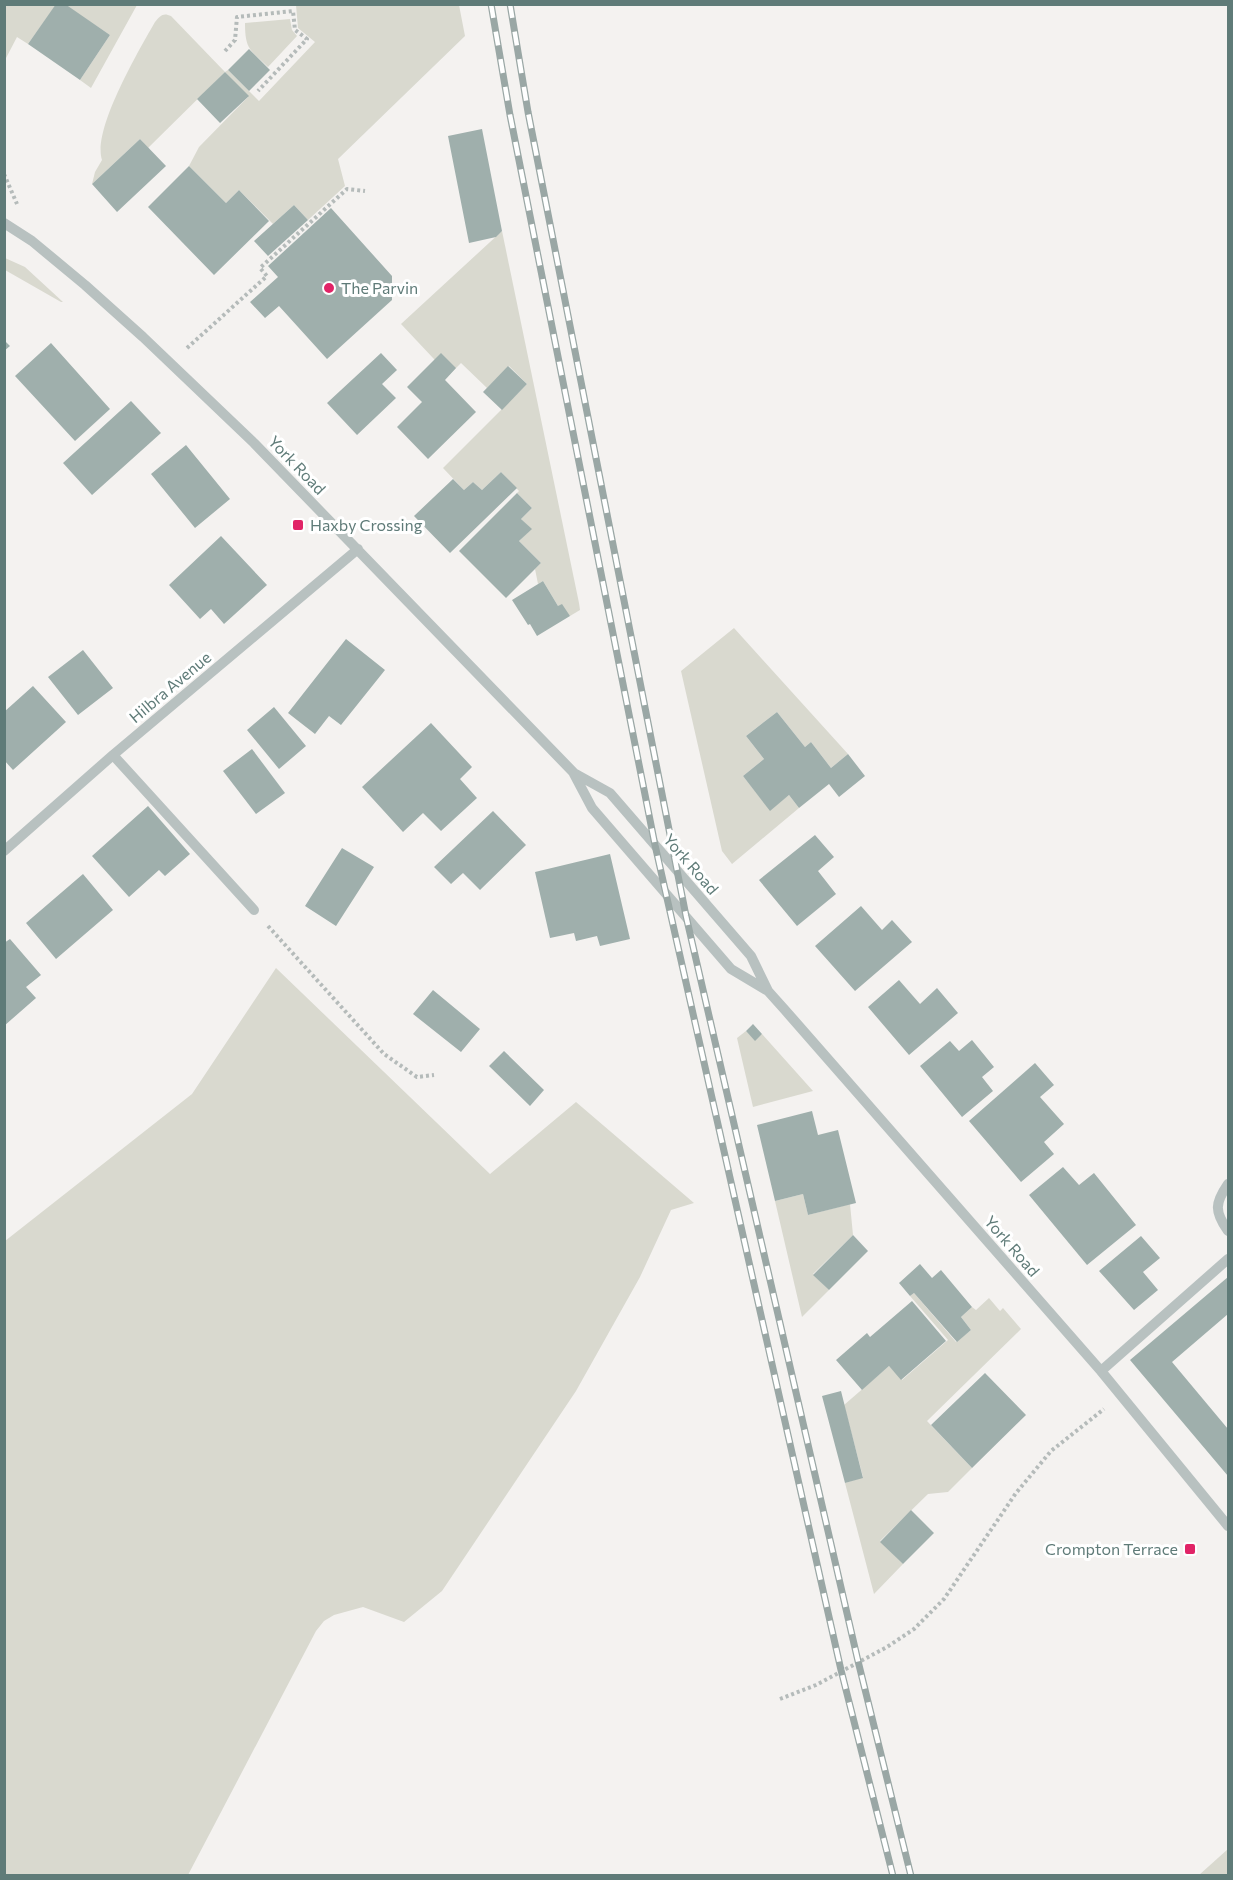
<svg xmlns="http://www.w3.org/2000/svg" width="1233" height="1880" viewBox="0 0 1233 1880" font-family="Commissioner,sans-serif">
<style>
.green{fill:#d9d9cf}
.building{fill:#9fafac}
.lines{fill:none;stroke-linecap:round;stroke-linejoin:round}
.path{stroke:#b5bbba;stroke-width:4;stroke-dasharray:3 3;stroke-linecap:butt}
.minor{stroke:#b8c1c0;stroke-width:10}
.rail-casing{stroke:#9aa7a5;stroke-width:7}
.rail{stroke:#fff;stroke-width:4.5;stroke-dasharray:14;stroke-linecap:butt}
.poi-dot{fill:#e12467;stroke:#fff;stroke-width:2}
.labels{text-anchor:middle;stroke-width:6;stroke-linejoin:round;paint-order:stroke}
.poi-label{font-size:16px;fill:#5f7b78;stroke:#fff;text-anchor:start}
.street-label{font-size:16px;fill:#5f7b78;stroke:#fff}
</style>
<rect width="100%" height="100%" fill="#f4f2f0"/>
<!-- green -->
<path class="green" d="M5,5h51l-28,39 -11,-7 -12,23z
M65,5h72l-46,83 -11,-8 30,-45z
M296,5h163l6,31 -127,123 7,27 -37,34 -14,-15 -21,19 -34,-34 -13,13 -37,-37 10,-19 49,-50 -23,-25 -77,76 -8,-9 -48,45 3,-12 7,-12c-10,-30 37,-110 53,-138 5,-6 8,-10 16,-6l54,56 3,-2 31,31 56,-59 -17,-14z
M290,19l2,11 5,6 -29,31c-18,-17 -23,-18 -23,-44z
M502,231l77,372 1,7 -10,6 -12,-10 -15,-25 -5,3 -3,-15 6,-6 -22,-22 12,-12 -10,-10 11,-11 -15,-15 2,-2 -18,-19 -19,18 -9,-8 -9,8 -21,-22 84,-84 -18,-18 -22,22 -26,-25 -12,12 -48,-51z
M5,258l20,9 38,35h-2l-56,-32z
M734,628l114,126 -17,14 -20,-26 -6,5 -28,-35 -31,24 18,23 -21,17 27,34 19,-15 10,13 -67,56 -10,-13 -41,-180z
M276,968l214,206 86,-72 118,101 -23,7 -31,67 -64,114 -134,200 -38,31 -41,-15 -29,8 -10,6 -8,10 -128,244h-183v-634l187,-147z
M746,1031l9,9 7,-6 51,57 -60,16 -16,-69z
M803,1194l5,21 42,-11 3,31 -40,39 16,16 -27,27 -27,-116z
M914,1293l42,49 15,-12 -10,-13 11,-10 4,3 13,-12 11,13 3,-3 18,21 -94,92 45,47 -24,24 -20,2 -48,47 23,23 -29,30 -29,-111 18,-6 -19,-72 45,-39 13,14 46,-40 -38,-44z
M1228,1849v26h-29z"/>
<!-- building -->
<path class="building" d="M56,4h9l45,31 -30,45 -52,-36z
M249,49l21,21 -21,21 -21,-21z
M225,72l24,24 -29,27 -23,-24z
M482,129l20,102 -6,6 -27,6 -21,-107z
M140,139l26,27 -49,46 -25,-28z
M189,166l37,37 13,-13 30,31 -55,54 -66,-68z
M294,205l14,15 -40,36 -14,-15z
M331,208l61,68v24l-65,59 -48,-53 -14,12 -15,-16 28,-25 -10,-11z
M4,340l6,6 -6,5z
M51,343l59,66 -35,32 -60,-65z
M381,353l16,17 -15,14 14,14 -39,37 -30,-32z
M441,353l15,15 -11,12 31,32 -48,47 -31,-32 25,-25 -15,-15z
M508,366l19,18 -25,26 -19,-18z
M131,401l30,32 -69,62 -29,-32z
M186,445l44,54 -35,29 -44,-54z
M501,472l16,16 -67,65 -36,-37 39,-37 11,11 9,-8 9,8z
M517,493l15,15 -11,11 11,10 -13,12 22,22 -35,35 -47,-47z
M221,536l46,49 -43,39 -13,-15 -11,10 -31,-34z
M543,581l15,25 4,-2 8,12 -33,20 -7,-12 -2,1 -16,-25z
M346,639l39,31 -44,55 -12,-9 -14,18 -27,-21z
M83,650l30,38 -35,27 -30,-38z
M33,686l33,36 -53,48 -9,-10v-48z
M274,707l32,39 -27,23 -32,-39z
M777,712l28,35 6,-5 20,26 17,-14 17,22 -26,21 -10,-13 -30,24 -10,-13 -19,16 -27,-35 21,-17 -18,-23z
M431,723l41,44 -12,12 17,19 -36,33 -18,-18 -20,19 -41,-45z
M252,749l33,44 -29,21 -33,-43z
M148,806l42,48 -25,22 -6,-6 -30,27 -37,-41z
M493,811l33,34 -46,45 -17,-17 -12,11 -17,-17z
M815,835l19,22 -16,14 18,23 -39,32 -38,-46z
M342,848l32,19 -38,59 -31,-20z
M610,854l20,85 -30,7 -3,-10 -21,5 -2,-8 -24,5 -15,-66z
M83,874l30,36 -57,49 -30,-36z
M861,906l21,24 10,-10 20,22 -57,49 -40,-45z
M10,939l31,36 -15,12 10,11 -32,28v-83z
M899,980l21,24 17,-16 21,25 -49,42 -41,-48z
M433,990l47,39 -19,23 -48,-38z
M753,1024l9,10 -7,7 -9,-10z
M972,1040l22,27 -12,10 11,14 -31,26 -42,-51 30,-25 9,10z
M504,1051l40,39 -14,16 -41,-40z
M1035,1063l19,22 -14,12 24,27 -20,18 10,12 -33,28 -52,-61z
M812,1111l6,24 20,-5 18,73 -48,12 -5,-21 -28,7 -18,-76z
M1063,1167l16,18 15,-12 42,52 -49,40 -58,-70z
M853,1235l15,16 -39,39 -16,-15z
M1141,1236l19,22 -17,14 15,18 -24,20 -35,-39z
M920,1264l12,14 9,-8 31,37 -11,10 10,13 -14,12 -43,-49 -4,3 -11,-13z
M1228,1277v37l-56,48 56,67v47l-98,-116z
M912,1301l34,40 -45,39 -12,-14 -27,24 -26,-30 31,-27 3,4z
M985,1373l41,42 -54,53 -41,-43z
M841,1391l22,87 -18,5 -23,-87z
M911,1510l23,23 -31,31 -23,-22z"/>
<g class="lines">
<!-- path -->
<path class="path" d="M225,51l10,-11 2,-23 56,-6 2,19 12,9 -49,52
M4,174l13,30
M187,348l80,-72 -7,-8 87,-79 18,2
M268,926l116,128 33,23 17,-2
M780,1699l36,-14 71,-38 27,-18 30,-30 72,-106 35,-42 53,-42"/>
<!-- minor -->
<path class="minor" d="M4,223l28,18 53,44 58,52 111,106 320,330 36,20 141,163 17,35
M113,755l141,155
M574,774l18,34 139,161 37,22 17,19 316,361 127,155
M4,851l109,-96 245,-206
M1228,1184c-13,19 -14,27 0,47
M1101,1371l127,-112"/>
<!-- rail casing -->
<g class="rail-casing">
<path id="rail" d="M491,4l19,111 145,730 186,825 52,206
M510,4l18,108 158,804 172,745 53,215"/>
</g>
<!-- rail -->
<use href="#rail" class="rail"/>
</g>
<!-- markers -->
<g class="poi-dot">
<circle cx="329" cy="288" r="6"/>
<rect x="292" y="519" width="12" height="12" rx="3"/>
<rect x="1184" y="1543" width="12" height="12" rx="3"/>
</g>
<g class="labels">
<!-- poi labels -->
<g class="poi-label">
<text x="341" y="294">The Parvin</text>
<text x="310" y="531">Haxby Crossing</text>
<text x="1178" y="1555" text-anchor="end">Crompton Terrace</text>
</g>
<!-- street labels -->
<g class="street-label">
<text transform="translate(297 465) rotate(46)" y="6">York Road</text>
<text transform="translate(170 687) rotate(-40)" y="6">Hilbra Avenue</text>
<text transform="translate(691 864) rotate(49)" y="6">York Road</text>
<text transform="translate(1012 1246) rotate(49)" y="6">York Road</text>
</g>
</g>
<!-- border -->
<rect width="1233" height="1880" fill="none" stroke="#5f7b78" stroke-width="12"/>
</svg>
